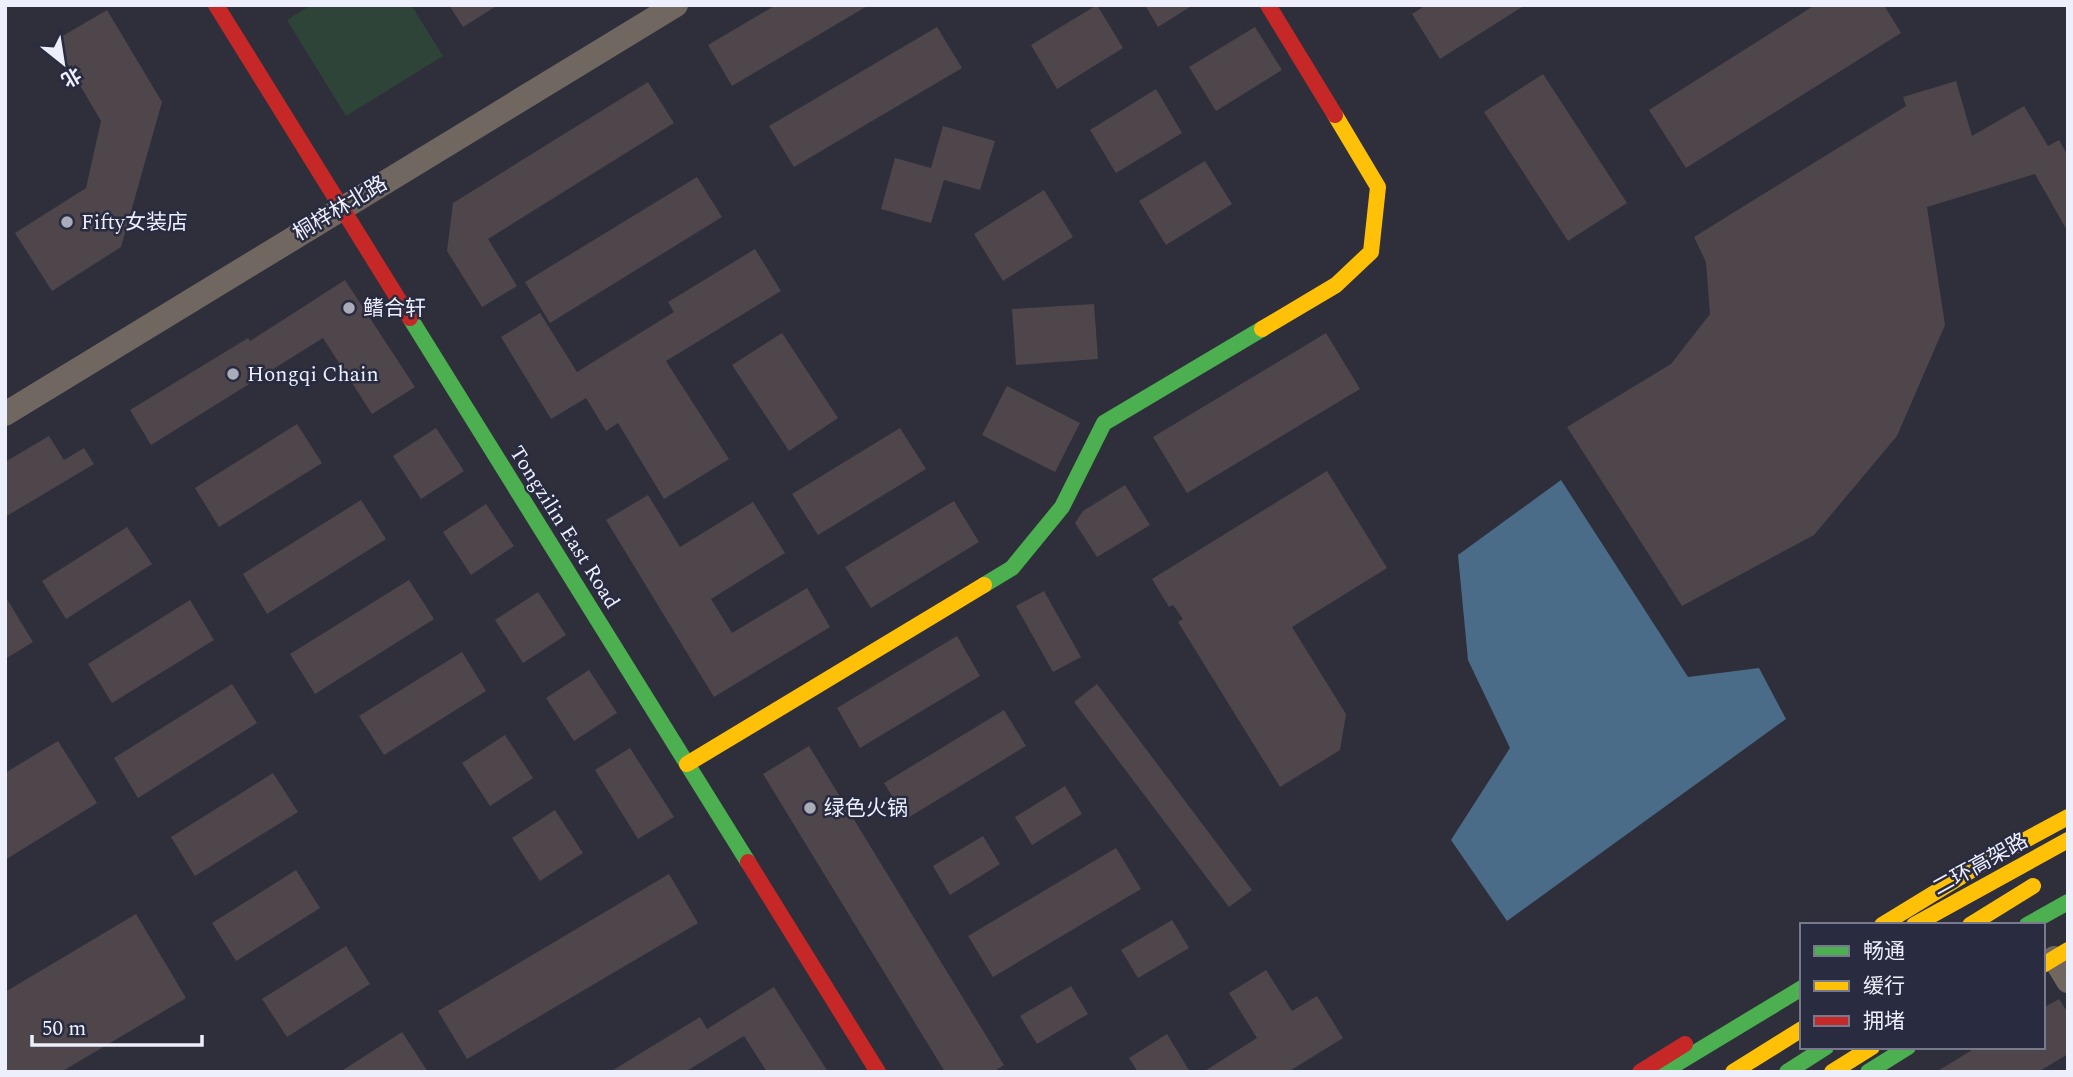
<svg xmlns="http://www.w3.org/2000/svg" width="2073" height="1077" viewBox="0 0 2073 1077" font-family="Spectral,'Noto Sans SC',serif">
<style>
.green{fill:#2f4438}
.water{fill:#4b6c88}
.building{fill:#4e464b}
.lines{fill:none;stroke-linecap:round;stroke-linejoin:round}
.street{stroke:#6f6760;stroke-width:24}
.fast{stroke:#4caf50;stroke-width:16}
.slow{stroke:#ffc107;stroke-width:16}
.jam{stroke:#c62828;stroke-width:16}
.poi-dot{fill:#aaacb9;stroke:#292b40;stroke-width:2.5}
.labels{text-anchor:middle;stroke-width:5;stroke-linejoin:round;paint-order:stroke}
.street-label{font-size:21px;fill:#edeffd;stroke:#292b40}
.poi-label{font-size:21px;fill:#edeffd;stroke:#292b40;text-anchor:start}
</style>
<rect width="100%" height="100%" fill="#2e2f3b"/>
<!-- green -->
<path class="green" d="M311,5h100l32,51 -97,60 -59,-96z"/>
<!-- water -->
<path class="water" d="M1561,480l127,197 71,-9 27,51 -279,202 -56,-81 59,-92 -42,-88 -10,-105z"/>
<!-- building -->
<path class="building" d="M449,5h49l-35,22z
M776,5h93l-137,81 -24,-41z
M1097,5l26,43 -66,41 -26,-44z
M1145,5h48l-35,22z
M1426,5h99l-85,54 -28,-45z
M1815,5h69l17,28 -215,135 -37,-58z
M107,10l55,92 -41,145 -69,44 -37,-58 71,-45 15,-67 -47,-80z
M937,27l25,41 -168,99 -25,-41z
M1255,27l27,43 -66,41 -27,-44z
M1543,74l84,129 -59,38 -84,-129z
M1956,81l16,55 52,-30 24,40 11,-6 9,16v76l-33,-58 -108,33 18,118 -48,111 -83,99 -132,71 -115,-179 104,-63 39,-50 -4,-52 -12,-25 212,-131 -3,-9z
M648,82l26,41 -186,116 29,47 -35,21 -35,-56 6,-48z
M1156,89l26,44 -66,40 -26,-43z
M943,126l52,15 -15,49 -36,-10 -13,43 -50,-14 14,-51 36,10z
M1205,161l27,43 -66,41 -27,-44z
M697,177l25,40 -172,106 -25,-41z
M1044,190l29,47 -70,44 -29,-47z
M755,249l26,42 -115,70 63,98 -65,40 -46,-76 -12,8 -20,-33 -35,21 -50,-82 39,-24 37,59 97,-60 -6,-10z
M345,280l70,107 -43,27 -49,-76 -172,107 -21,-35 118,-72 2,3z
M1094,304l4,55 -82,6 -4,-56z
M782,333l56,85 -49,33 -57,-86z
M1326,333l34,56 -173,104 -34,-56z
M1007,386l73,37 -25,49 -73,-37z
M297,424l25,39 -103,64 -24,-39z
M436,428l28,43 -43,28 -28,-43z
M900,428l26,41 -108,66 -26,-41z
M49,436l15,24 20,-12 10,16 -89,53v-55z
M1327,471l60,97 -95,59 54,87 -6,36 -60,37 -102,-165 5,-3 -10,-14 -4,2 -17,-28z
M1125,485l25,40 -53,32 -22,-34 8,-12z
M648,495l32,52 73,-45 32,51 -74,46 21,34 75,-45 23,39 -116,70 -108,-177z
M361,500l25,39 -119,75 -24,-40z
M954,501l25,41 -108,66 -26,-41z
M486,504l28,42 -43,29 -28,-43z
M127,527l25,37 -86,55 -24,-38z
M409,580l25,39 -119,75 -25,-40z
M1044,591l37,66 -28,15 -37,-66z
M538,592l28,43 -43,28 -28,-43z
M5,596l28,46 -28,17z
M190,600l24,40 -102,63 -24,-39z
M957,636l23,40 -120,72 -23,-40z
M462,652l24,39 -102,64 -25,-39z
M589,670l28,43 -43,28 -28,-43z
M232,684l25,39 -119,75 -24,-40z
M1097,684l155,206 -23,17 -155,-205z
M1004,710l22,36 -120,73 -22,-36z
M505,735l28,43 -43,28 -28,-43z
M58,741l39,62 -92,57v-87z
M809,746l195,319 -11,7h-48l-182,-298z
M630,748l44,69 -36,22 -43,-69z
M273,773l25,39 -103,64 -24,-39z
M1065,786l17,28 -50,31 -17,-28z
M555,810l28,43 -43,28 -28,-43z
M983,836l17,28 -50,31 -17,-29z
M1116,848l25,41 -148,88 -25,-41z
M296,870l24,38 -84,53 -24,-38z
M669,874l29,49 -231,136 -29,-48z
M136,914l50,84 -125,74h-56v-80z
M1172,920l17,28 -51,30 -17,-28z
M346,946l24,38 -83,53 -25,-38z
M1266,970l26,41 25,-15 26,42 -55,34h-85l54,-34 -28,-45z
M1071,986l17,28 -51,30 -17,-28z
M774,987l54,85h-61l-23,-36 -59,36h-75l90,-55 7,12z
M2059,999l9,14v41l-30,18h-102l41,-25h66v-39z
M402,1032l26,40h-88z
M1167,1034l23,38h-52l-9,-14z"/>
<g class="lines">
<!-- street -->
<path class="street" d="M5,414l671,-409
M2054,958l14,23"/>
<!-- fast -->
<path class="fast" d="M410,318l338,544
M984,585l28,-17 50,-61 42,-84 158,-94
M2027,925l41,-23
M1663,1072l139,-84
M1787,1072l39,-25
M1868,1072l40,-25"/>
<!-- slow -->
<path class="slow" d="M1262,329l74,-44 35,-33 7,-65 -43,-72
M687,764l297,-179
M1882,925l108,-66 78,-42
M1914,925l154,-85
M1970,925l63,-39
M2043,965l25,-15
M1733,1072l69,-43
M1832,1072l40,-25"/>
<!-- jam -->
<path class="jam" d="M216,5l194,313
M1268,5l67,110
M748,862l130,210
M1640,1072l45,-28"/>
</g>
<!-- markers -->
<g class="poi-dot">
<circle cx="67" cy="222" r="7"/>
<circle cx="349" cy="308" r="7"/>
<circle cx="233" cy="374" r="7"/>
<circle cx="810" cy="808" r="7"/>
</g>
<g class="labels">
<!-- street labels -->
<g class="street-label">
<text transform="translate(340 208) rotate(-31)" y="7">桐梓林北路</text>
<text transform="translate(565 527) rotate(58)" y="7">Tongzilin East Road</text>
<text transform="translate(1980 864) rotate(-29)" y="7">二环高架路</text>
</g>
<!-- poi labels -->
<g class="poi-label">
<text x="81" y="229">Fifty女装店</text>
<text x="363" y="315">鳍合轩</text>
<text x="247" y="381">Hongqi Chain</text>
<text x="824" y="815">绿色火锅</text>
</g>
</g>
<!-- border -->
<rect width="2073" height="1077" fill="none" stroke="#edeffd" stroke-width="14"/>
<!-- legend -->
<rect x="1800" y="923" width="245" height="126" fill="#292b40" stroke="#77798c" stroke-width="2"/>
<rect x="1814" y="946" width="35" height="10" fill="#4caf50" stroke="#77798c" stroke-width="2"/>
<text x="1863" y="958" font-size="21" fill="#edeffd">畅通</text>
<rect x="1814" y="981" width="35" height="10" fill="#ffc107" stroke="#77798c" stroke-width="2"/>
<text x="1863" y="993" font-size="21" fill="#edeffd">缓行</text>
<rect x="1814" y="1016" width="35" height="10" fill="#c62828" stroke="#77798c" stroke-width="2"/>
<text x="1863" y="1028" font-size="21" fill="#edeffd">拥堵</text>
<!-- north arrow -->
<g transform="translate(63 63) rotate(150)" stroke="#292b40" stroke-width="5" paint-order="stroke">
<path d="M0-5L12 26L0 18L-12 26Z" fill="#edeffd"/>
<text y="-10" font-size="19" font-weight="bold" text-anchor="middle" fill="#edeffd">北</text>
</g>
<!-- scale -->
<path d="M32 1035v10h170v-10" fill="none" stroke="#edeffd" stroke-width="3.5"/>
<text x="42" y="1035" font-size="21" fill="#edeffd" stroke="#292b40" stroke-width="5" paint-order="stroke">50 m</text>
</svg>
